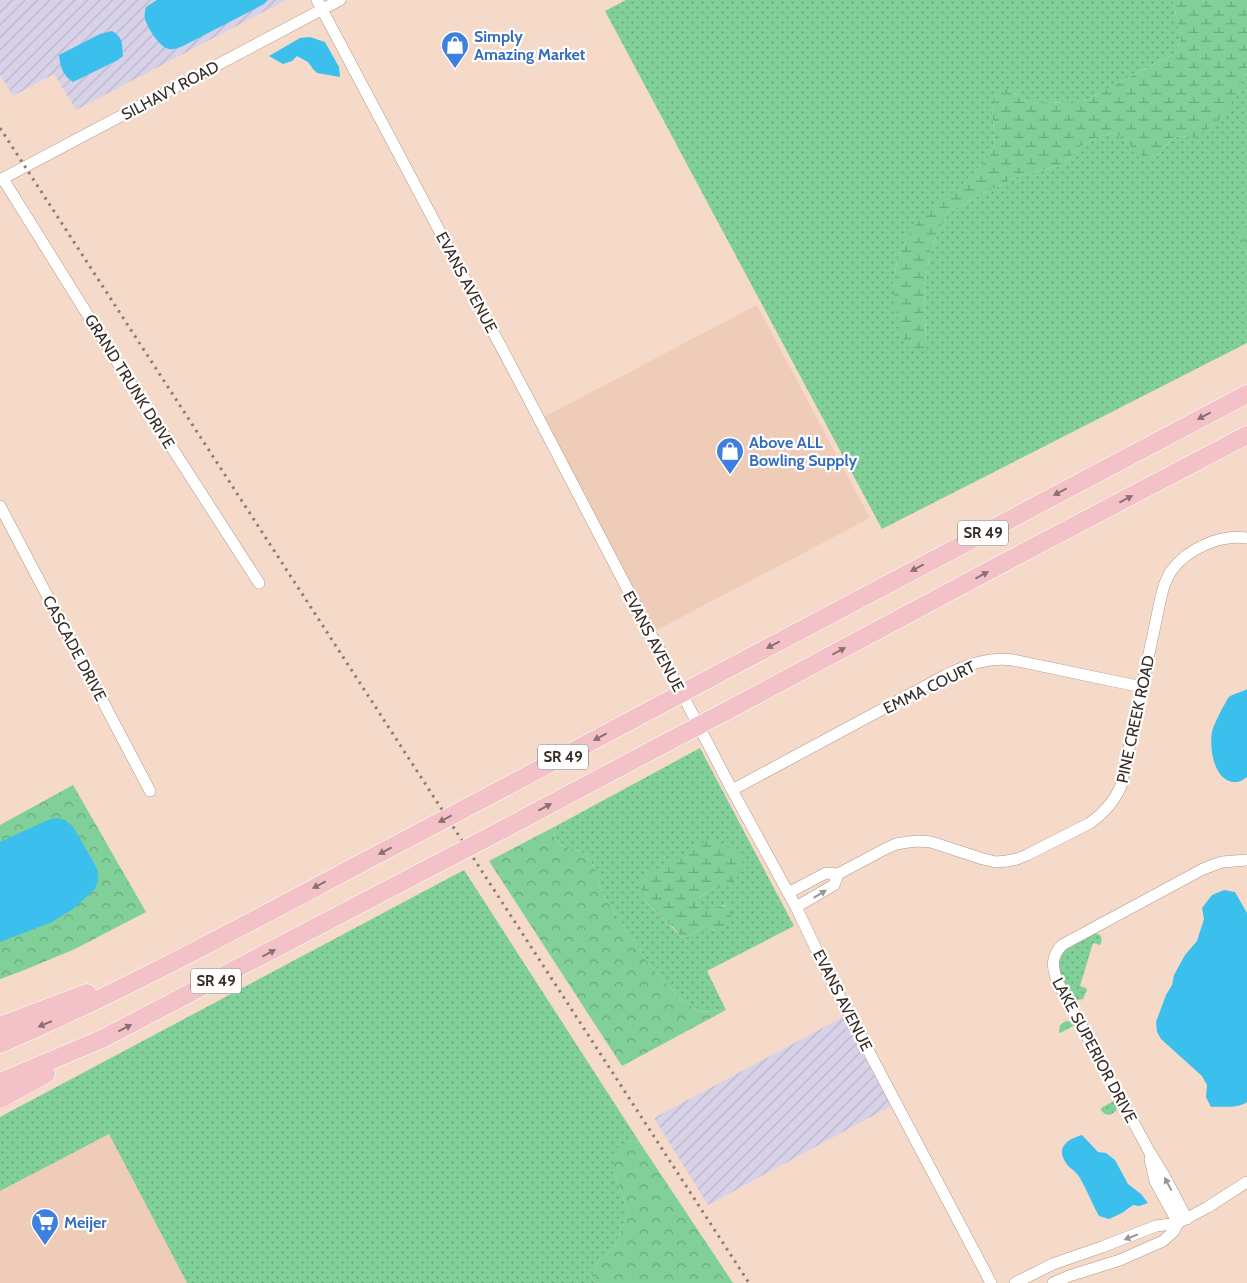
<svg xmlns="http://www.w3.org/2000/svg" width="1247" height="1283" viewBox="0 0 1247 1283" font-family="Cabin,sans-serif">
<style>
.built{fill:#efccb7}
.industrial{fill:url(#industrial-furrows)}
.grass{fill:url(#grass-dots);fill-rule:evenodd}
.forest{fill:url(#forest-crowns)}
.wetland{fill:url(#wetland-marsh)}
.water{fill:#3bbfec}
.lines{fill:none;stroke-linecap:round;stroke-linejoin:round}
.minor-casing{stroke:#b29889;stroke-width:12}
.highway-casing{stroke:#fff;stroke-width:19}
.minor{stroke:#fff;stroke-width:11}
.highway{stroke:#f3c2c9;stroke-width:18}
.rail{stroke:#8f7d71;stroke-width:3;stroke-dasharray:2.5 5;stroke-linecap:butt}
.highway-bridge-casing{stroke:#fff;stroke-width:19;stroke-linecap:butt}
.highway-bridge{stroke:#f3c2c9;stroke-width:18}
.oneway{fill:#8c706f}
.oneway2{fill:#9b9692}
.labels{text-anchor:middle;stroke-width:4.5;stroke-linejoin:round;paint-order:stroke}
.shield{fill:#fff;stroke:#736c67;stroke-width:1}
.shield-label{font-size:15px;font-weight:bold;fill:#372d26}
.shop-label{font-size:16px;font-weight:bold;fill:#366cbe;stroke:#fff;text-anchor:start}
.street-label{font-size:16px;fill:#372d26;stroke:#fff}
</style>
<defs>
<pattern id="industrial-furrows" width="10" height="10" patternUnits="userSpaceOnUse" patternTransform="scale(1.25)"><rect width="10" height="10" fill="#d8d2e8"/><path d="M-1 1l2-2M0 10L10 0M9 11l2-2" fill="none" stroke="#bab5c7"/></pattern>
<pattern id="grass-dots" width="8" height="8" patternUnits="userSpaceOnUse" patternTransform="scale(1.25)"><rect width="8" height="8" fill="#81d099"/><path d="M2 2h.1M6 6h.1" fill="none" stroke="#6aa97d" stroke-width="1.8" stroke-linecap="round"/></pattern>
<pattern id="forest-crowns" width="20" height="18" patternUnits="userSpaceOnUse" patternTransform="scale(1.25)"><rect width="20" height="18" fill="#81d099"/><path d="M2 6a3 3 0 1 1 6 0M12 15a3 3 0 1 1 6 0" fill="none" stroke="#6aa97d"/></pattern>
<pattern id="wetland-marsh" width="20" height="14" patternUnits="userSpaceOnUse" patternTransform="scale(1.25)"><rect width="20" height="14" fill="#81d099"/><path d="M1 5h8M5 5V1M11 12h8M15 12V8" fill="none" stroke="#6aa97d"/></pattern>
</defs>
<rect width="100%" height="100%" fill="#f5dac9"/>
<!-- built -->
<path class="built" d="M757,305l113,213 -215,113 -111,-214z
M109,1133l78,150h-187v-92z"/>
<!-- industrial -->
<path class="industrial" d="M0,0h286l-210,110 -22,-36 -41,22 -13,-21z
M843,1017l48,89 -183,99 -54,-87z"/>
<!-- grass -->
<path class="grass" d="M626,0h547l8,40 -6,13 -94,50 -53,-1 -19,-12 -17,16 3,37 -6,14 -28,29 -54,52 -10,23 -4,25 33,59 -2,-59 7,-38 17,-36 68,-35 42,-11 11,-7 10,-12 21,-11 15,-3 31,25 13,-4 14,-16 7,-2 16,2 51,-65v156l-10,6 10,20v88l-365,186 -277,-518z
M700,748l94,178 -87,45 19,39 -25,2 -22,-14 -30,-34 -46,-69 -7,-25 -10,-16 -23,-8 -9,-9 2,-11zM731,885l-7,3h-11l-18,12 2,6c11,7 16,4 28,-1l-10,25 -11,-3 -15,9 -7,2c-12,-14 -26,-25 -38,-38z
M464,870l176,273 -12,-2 -15,29 15,41 -13,36 -17,15 -7,16 4,5h-408l-78,-149 -109,57v-74z
M1095,933l5,2c2,3 2,7 0,10l-7,-2 -13,43 6,2 1,2 -4,9 -6,1c-7,-4 -9,-12 -13,-19 -16,-30 9,-36 31,-48z
M1066,1021l6,1 3,3 -15,8 -1,-1 1,-7z
M1114,1101h2l2,3 -2,7 -6,4 -5,-1 -4,-4v-2z"/>
<!-- forest -->
<path class="forest" d="M1247,229v26l-11,-21z
M73,785l73,127 -71,37 -53,22 -22,8v-154z
M556,826l-2,11 9,9 23,8 10,16 7,25 46,69 30,34 22,14 25,-2 -104,56 -133,-205z
M628,1141l12,2 93,140h-138l-4,-5 7,-16 17,-15 13,-36 -15,-41 3,-21z"/>
<!-- wetland -->
<path class="wetland" d="M1173,0h74v73l-5,7 -17,35 -29,23 -16,-2 -7,2 -14,16 -13,5 -31,-26 -15,3 -21,11 -10,12 -11,7 -42,11 -68,35 -17,36 -7,38 2,59 -3,6 -7,1 -11,-10 -6,-14 -6,-42 4,-25 10,-23 13,-19 41,-33 28,-29 6,-14 -3,-37 4,-14 6,-4 7,2 19,12 53,1 94,-50 6,-13z
M708,840h7l21,12 7,12v4l-12,17 -6,3h-12l-17,11 1,7c16,9 20,-3 35,1v6l-9,17h-8l-11,-3 -15,9 -7,2 -9,-11 -9,-7 -20,-20 -4,-15 3,-8z"/>
<!-- water -->
<path class="water" d="M157,0h111l-4,4 -79,41c-5,2 -10,5 -16,4 -9,-1 -22,-22 -24,-30 -1,-4 0,-8 1,-12z
M112,31c11,6 10,13 11,25l-5,4 -45,22c-10,-6 -13,-16 -14,-27l41,-21z
M310,37l15,5 14,25 1,10 -23,-4 -4,-4 -5,-7 -11,-6 -5,5 -9,3 -14,-8 31,-18z
M1247,689v88c-3,2 -7,5 -10,5 -23,2 -28,-34 -25,-50 2,-8 7,-17 11,-25 2,-3 4,-8 6,-10 3,-3 14,-5 18,-8z
M57,818l8,2 8,7 20,34 5,11v8l-3,9 -22,20 -21,13 -52,20v-100l48,-22z
M1224,890l11,2 12,21v189c-10,7 -24,4 -36,5l-5,-10 1,-12 -5,-9 -41,-37 -4,-7 -1,-10 10,-27 6,-10 2,-10 11,-20 12,-14 7,-22 -2,-11 10,-13z
M1082,1135l16,17 8,1 9,7 13,24 13,10 7,9 -9,3 -6,-1 -11,8 -13,6 -10,-3c-7,-12 -11,-24 -18,-36 -1,-2 -2,-4 -4,-6 -3,-4 -9,-7 -11,-11 -11,-16 2,-24 16,-28z"/>
<g class="lines">
<!-- minor casing -->
<g class="minor-casing">
<path id="minor" d="M317,0l209,394 206,396 64,117 35,73 160,303
M3,179l126,202 130,202
M0,180l340,-180
M0,506l150,285
M732,790l214,-115c22,-11 43,-18 67,-15l129,27
M788,893l38,-20 12,1 47,-25 11,-5 12,-2 10,-1 13,1 52,17 13,3 11,-1 10,-2 10,-4 63,-32c14,-10 24,-21 31,-37l40,-189c2,-9 5,-18 10,-26 16,-22 49,-37 76,-33
M796,907l38,-22 4,-11
M1150,1159l5,22 23,42
M1187,1219l-22,-42 -16,-26 -92,-170c-5,-15 -6,-24 5,-36l141,-76 19,-7 25,-2
M1015,1283l38,-19 17,-6 32,-11 54,-21 22,-3 30,-16 39,-25
M1053,1283l16,-7 51,-16 43,-19 11,-10 4,-8"/>
</g>
<!-- highway casing -->
<g class="highway-casing">
<path id="highway" d="M718,674l529,-280
M734,707l277,-148 236,-124
M483,799l160,-85
M502,830l158,-84
M0,1026l87,-33
M0,1044c140,-60 273,-135 407,-205
M0,1082l102,-43 325,-170
M0,1099l46,-25"/>
</g>
<!-- minor -->
<use href="#minor" class="minor"/>
<!-- highway -->
<use href="#highway" class="highway"/>
<!-- rail -->
<path class="rail" d="M0,128l749,1155"/>
<!-- highway-bridge casing -->
<g class="highway-bridge-casing">
<path id="highway-bridge" d="M643,714l75,-40
M660,746l74,-39
M407,839l76,-40
M427,869l75,-39"/>
</g>
<!-- highway-bridge -->
<use href="#highway-bridge" class="highway-bridge"/>
</g>
<!-- one-way arrows -->
<defs><path id="oneway-solid" d="M-6-.8H1V-3.2L6.5 0L1 3.2V.8H-6Z" transform="scale(1.25)"/></defs>
<g class="oneway">
<use href="#oneway-solid" transform="translate(1204 416) rotate(152)"/>
<use href="#oneway-solid" transform="translate(1060 492) rotate(152)"/>
<use href="#oneway-solid" transform="translate(1126 499) rotate(-28)"/>
<use href="#oneway-solid" transform="translate(917 568) rotate(152)"/>
<use href="#oneway-solid" transform="translate(982 575) rotate(-28)"/>
<use href="#oneway-solid" transform="translate(773 645) rotate(152)"/>
<use href="#oneway-solid" transform="translate(839 651) rotate(-28)"/>
<use href="#oneway-solid" transform="translate(600 737) rotate(152)"/>
<use href="#oneway-solid" transform="translate(545 807) rotate(-28)"/>
<use href="#oneway-solid" transform="translate(445 819) rotate(152)"/>
<use href="#oneway-solid" transform="translate(385 851) rotate(152)"/>
<use href="#oneway-solid" transform="translate(319 885) rotate(152)"/>
<use href="#oneway-solid" transform="translate(269 953) rotate(-28)"/>
<use href="#oneway-solid" transform="translate(45 1024) rotate(157)"/>
<use href="#oneway-solid" transform="translate(125 1028) rotate(-27)"/>
</g>
<g class="oneway2">
<use href="#oneway-solid" transform="translate(820 894) rotate(-31)"/>
<use href="#oneway-solid" transform="translate(1168 1184) rotate(-118)"/>
<use href="#oneway-solid" transform="translate(1131 1237) rotate(159)"/>
</g>
<!-- icons -->
<defs>
<g id="shop-pin" transform="scale(1.4375)"><path d="M0 17L-7.5 6A9.5 9.5 0 1 1 7.5 6Z" fill="#3f7fe0" stroke="#fff"/><path d="M-5-2.5h2.3a2.7 3.5 0 0 1 5.4 0H5L5.5 6h-11ZM-1.5-2.5h3a1.5 2.3 0 0 0-3 0Z" fill="#fff"/></g>
<g id="supermarket-pin" transform="scale(1.4375)"><path d="M0 17L-7.5 6A9.5 9.5 0 1 1 7.5 6Z" fill="#3f7fe0" stroke="#fff"/><path d="M-6-5.5h2.5l.6 2H6L4.5 2H-2.5L-4.4-4H-6ZM-1.5 3.2a1.3 1.3 0 1 0 .1 0ZM3 3.2a1.3 1.3 0 1 0 .1 0Z" fill="#fff"/></g>
</defs>
<g fill-rule="evenodd">
<use href="#shop-pin" x="455" y="45"/>
<use href="#shop-pin" x="730" y="451"/>
<use href="#supermarket-pin" x="45" y="1222"/>
</g>
<g class="labels">
<!-- shield labels -->
<g class="shield">
<rect x="958" y="520.5" width="50" height="25" rx="4"/>
<rect x="538" y="744.5" width="50" height="25" rx="4"/>
<rect x="191" y="968.5" width="50" height="25" rx="4"/>
</g>
<g class="shield-label">
<text x="983" y="538">SR 49</text>
<text x="563" y="762">SR 49</text>
<text x="216" y="986">SR 49</text>
</g>
<!-- shop labels -->
<g class="shop-label">
<text x="474" y="42">Simply<tspan x="474" dy="18">Amazing Market</tspan></text>
<text x="749" y="448">Above ALL<tspan x="749" dy="18">Bowling Supply</tspan></text>
<text x="64" y="1228">Meijer</text>
</g>
<!-- street labels -->
<g class="street-label">
<text transform="translate(170 90) rotate(-28)" y="6">SILHAVY ROAD</text>
<text transform="translate(467 282) rotate(62)" y="6">EVANS AVENUE</text>
<text transform="translate(130 381) rotate(58)" y="6">GRAND TRUNK DRIVE</text>
<text transform="translate(654 641) rotate(62)" y="6">EVANS AVENUE</text>
<text transform="translate(75 648) rotate(62)" y="6">CASCADE DRIVE</text>
<text transform="translate(929 687) rotate(-26)" y="6">EMMA COURT</text>
<text transform="translate(1135 719) rotate(-78)" y="6">PINE CREEK ROAD</text>
<text transform="translate(843 1000) rotate(63)" y="6">EVANS AVENUE</text>
<text transform="translate(1095 1050) rotate(62)" y="6">LAKE SUPERIOR DRIVE</text>
</g>
</g>
</svg>
